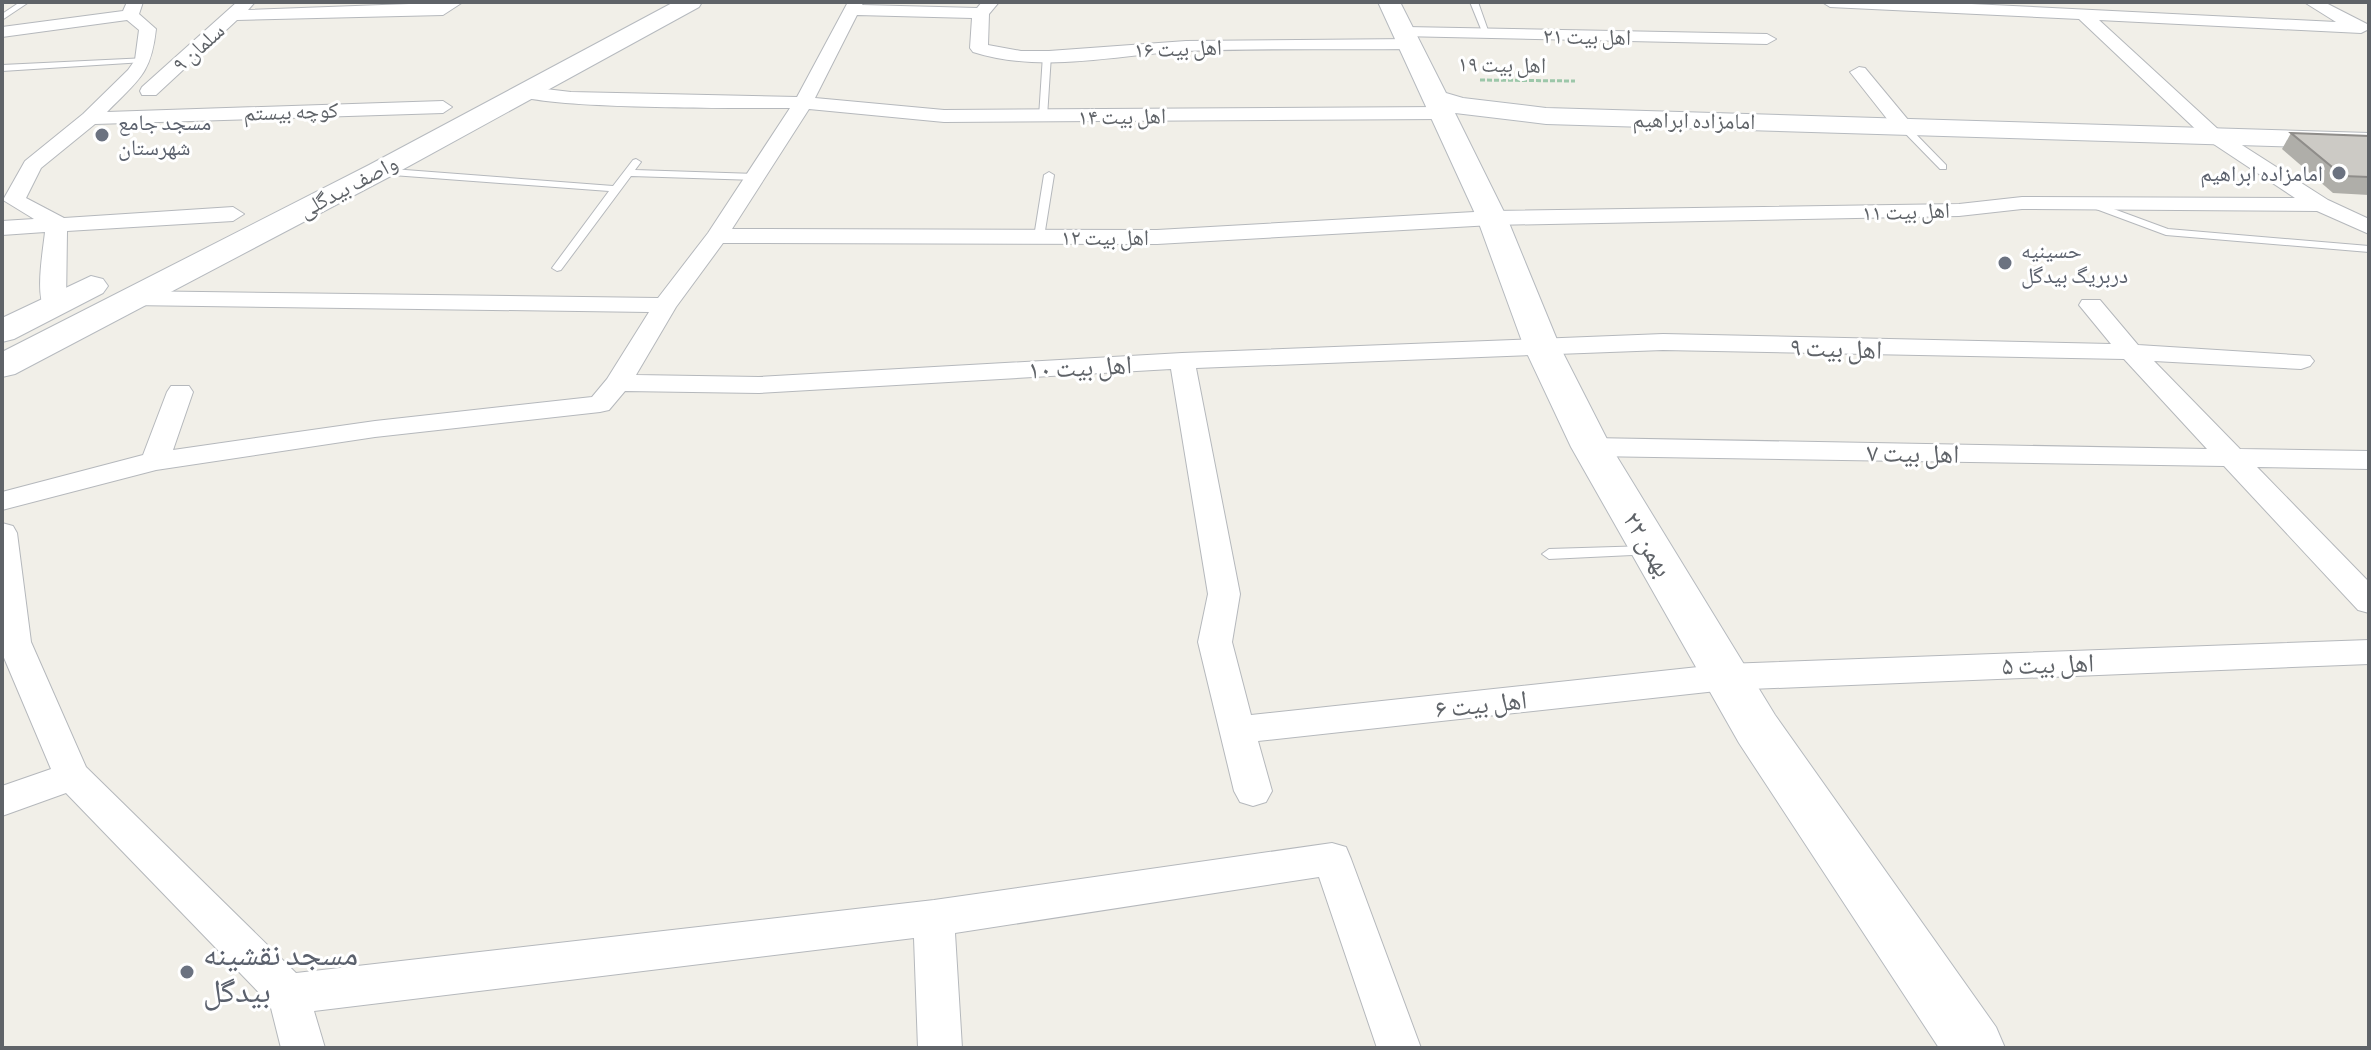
<svg xmlns="http://www.w3.org/2000/svg" width="2371" height="1050" viewBox="0 0 2371 1050" font-family="'Sofia Sans Condensed','Noto Naskh Arabic',sans-serif">
<style>
.lines{fill:none;stroke-linecap:round;stroke-linejoin:round}
.lane-casing{stroke:#b5b8bc;stroke-width:2}
.street-casing{stroke:#b5b8bc;stroke-width:2}
.secondary-casing{stroke:#b6babf;stroke-width:2}
.path{stroke:#9cc7a9;stroke-width:3;stroke-dasharray:5 2;stroke-linecap:butt}
.lane{fill:#fff;fill-rule:evenodd}
.street{fill:#fff;fill-rule:evenodd}
.secondary{fill:#fff;fill-rule:evenodd}
.wall{fill:#afaea9}
.building{fill:#cccac5;stroke:#8f8d8a;stroke-width:2}
.worship-dot{fill:#6b7280;stroke:#fff;stroke-width:3}
.labels{text-anchor:middle;stroke-width:6;stroke-linejoin:round;paint-order:stroke}
.far-street-label{font-size:22px;fill:#5f6368;stroke:#fff}
.far-worship-label{font-size:22px;fill:#5b616d;stroke:#fff;text-anchor:start}
.street-label{font-size:26px;fill:#5f6368;stroke:#fff}
.near-worship-label{font-size:32px;fill:#5b616d;stroke:#fff;text-anchor:start}
</style>
<rect width="100%" height="100%" fill="#f1efe8"/>
<g class="lines">
<!-- lane casing -->
<g class="lane-casing">
<path id="lane" d="M20,2h9l-27,18v-6z
M1470,2h8l12,34 -7,-2z
M1047,53l4,2 -4,62 -4,3 -4,-3 4,-62z
M147,58v4h-3l-142,9v-6z
M1899,123h6l41,42v4h-6l-41,-42z
M636,159l5,3 -6,8 121,4 5,3 -5,3 -125,-4 -70,94 -4,1 -5,-3 57,-77 -230,-17 -5,-3 5,-3 234,18 20,-26z
M1049,172l5,3 -10,62 -5,3 -5,-3 10,-62z
M2092,201l76,28 201,17v6l-203,-17 -78,-29 -1,-2z
M1648,546l5,2 2,3 -2,3 -104,5 -7,-5 7,-5z"/>
</g>
<!-- street casing -->
<g class="street-casing">
<path id="street" d="M127,2h16l-4,12 17,15c-5,46 -18,51 -49,83l336,-11 9,6 -9,6 -348,11 -54,44 -15,30 38,20 169,-11 11,7 -11,7 -166,10 -1,74 -3,5h-18c-10,-16 -2,-59 0,-78l-43,3v-14l32,-2 -31,-19 22,-39 58,-47 45,-44 7,-10 4,-30 -12,-10 -125,17v-10l121,-16z
M237,2h18l-7,8 215,-8 -20,13 -206,5 -81,75h-14l-2,-4 2,-4z
M848,2h16l-2,3 115,3 5,-6h17l-10,12 -1,31 33,6h28l137,-10 226,-2 9,5 -9,5c-75,1 -151,-1 -227,2 -70,4 -143,23 -212,1l-3,-4 2,-30 -115,-3 -42,83 129,12 498,-3 10,6 -10,6 -498,3 -135,-13 -77,120 425,1 335,-19 467,-7 63,-7 273,1 -89,-59 -127,-120 -249,-12 -8,-5h108l406,20 -32,-20h20l43,22 2,5 -8,4 -262,-13 121,111 108,69 41,19v15l-52,-23 -295,-2 -63,7 -467,9 -335,19 -434,-1 -47,64 -40,68 123,2 423,-24 481,-19 448,10 -32,-39 3,-5h18l38,45 172,11 4,5 -4,5 -9,3 -147,-8 86,88 129,2v18l-112,-2 112,115v31l-11,-3 -134,-144 -633,-10 -10,-3 -4,-6 4,-6 10,-3 616,11 -83,-90 -461,-9 -467,18 44,226 -8,48 19,73 475,-51 643,-24v24l-643,26 -468,51 14,50 -6,11 -13,4 -13,-4 -6,-11 -36,-149 10,-48 -37,-225 -412,24 -134,-2 -16,19 -9,2 -225,25 -219,33 -154,40v-18l141,-37 24,-63 4,-6h18l4,6 -20,58 202,-29 217,-24 15,-18 42,-67 -520,-7 -8,-2 -4,-5 4,-5 8,-2 529,7 50,-65 82,-125c-40,0 -262,2 -279,-16l9,-6 51,6 226,5z
M1406,27l361,7 9,5 -9,5 -367,-8 -2,-4z
M1859,67l6,1 44,53 3,4 -3,4h-14l-45,-57z
M2,523l11,3 4,7 14,109 55,125 210,206 638,-73 398,-57 14,4 5,12 70,189h-44l-58,-171 -364,56 7,115h-44l-4,-110 -600,73 11,37h-44l-11,-44 -204,-211 -64,23v-30l49,-17 -49,-116z"/>
</g>
<!-- secondary casing -->
<g class="secondary-casing">
<path id="secondary" d="M674,2h28l-3,5 -310,170 -374,197 -13,3v-25l367,-187z
M1378,2h22l46,91 17,5 83,10 823,25v16l-823,-25 -91,-11 52,105 53,129 51,100 164,268 221,312 9,21h-66l-200,-305 -168,-296 -47,-100 -47,-129z
M91,276l12,3 5,7 -5,7 -89,46 -12,3v-24z"/>
</g>
<!-- path -->
<path class="path" d="M1480,80l95,1"/>
<!-- lane -->
<use href="#lane" class="lane"/>
<!-- street -->
<use href="#street" class="street"/>
<!-- secondary -->
<use href="#secondary" class="secondary"/>
</g>
<!-- wall -->
<path class="wall" d="M2291,133l78,3v59l-36,-2 -51,-44z"/>
<!-- building -->
<path class="building" d="M2291,133l78,3v41l-26,-1z"/>
<!-- markers -->
<g class="worship-dot">
<circle cx="102" cy="135" r="8"/>
<circle cx="2339" cy="173" r="8"/>
<circle cx="2005" cy="263" r="8"/>
<circle cx="187" cy="972" r="8"/>
</g>
<g class="labels">
<!-- far-street labels -->
<g class="far-street-label">
<text transform="translate(1587 36) rotate(1)" y="8">اهل بیت ۲۱</text>
<text transform="translate(198 47) rotate(-42)" y="8">سلمان ۹</text>
<text transform="translate(1178 48) rotate(-2)" y="8">اهل بیت ۱۶</text>
<text transform="translate(1502 64) rotate(1)" y="8">اهل بیت ۱۹</text>
<text transform="translate(291 111) rotate(-2)" y="8">کوچه بیستم</text>
<text transform="translate(1122 116) rotate(-1)" y="8">اهل بیت ۱۴</text>
<text transform="translate(1694 120) rotate(1)" y="8">امامزاده ابراهیم</text>
<text transform="translate(348 186) rotate(-28)" y="8">واصف بیدگلی</text>
<text transform="translate(1906 211) rotate(-2)" y="8">اهل بیت ۱۱</text>
<text x="1105" y="245">اهل بیت ۱۲</text>
</g>
<!-- far-worship labels -->
<g class="far-worship-label">
<text x="118" y="130">مسجد جامع<tspan x="118" dy="25">شهرستان</tspan></text>
<text x="2323" y="181" text-anchor="end">امامزاده ابراهیم</text>
<text x="2021" y="258">حسینیه<tspan x="2021" dy="25">دربریگ بیدگل</tspan></text>
</g>
<!-- street labels -->
<g class="street-label">
<text transform="translate(1836 348) rotate(2)" y="9">اهل بیت ۹</text>
<text transform="translate(1080 367) rotate(-3)" y="9">اهل بیت ۱۰</text>
<text transform="translate(1913 453) rotate(1)" y="9">اهل بیت ۷</text>
<text transform="translate(1648 544) rotate(59)" y="9">۲۲ بهمن</text>
<text transform="translate(2048 664) rotate(-2)" y="9">اهل بیت ۵</text>
<text transform="translate(1481 704) rotate(-6)" y="9">اهل بیت ۶</text>
</g>
<!-- near-worship labels -->
<g class="near-worship-label">
<text x="203" y="965">مسجد نقشینه<tspan x="203" dy="37">بیدگل</tspan></text>
</g>
</g>
<!-- border -->
<rect width="2371" height="1050" fill="none" stroke="#5f6368" stroke-width="8"/>
</svg>
